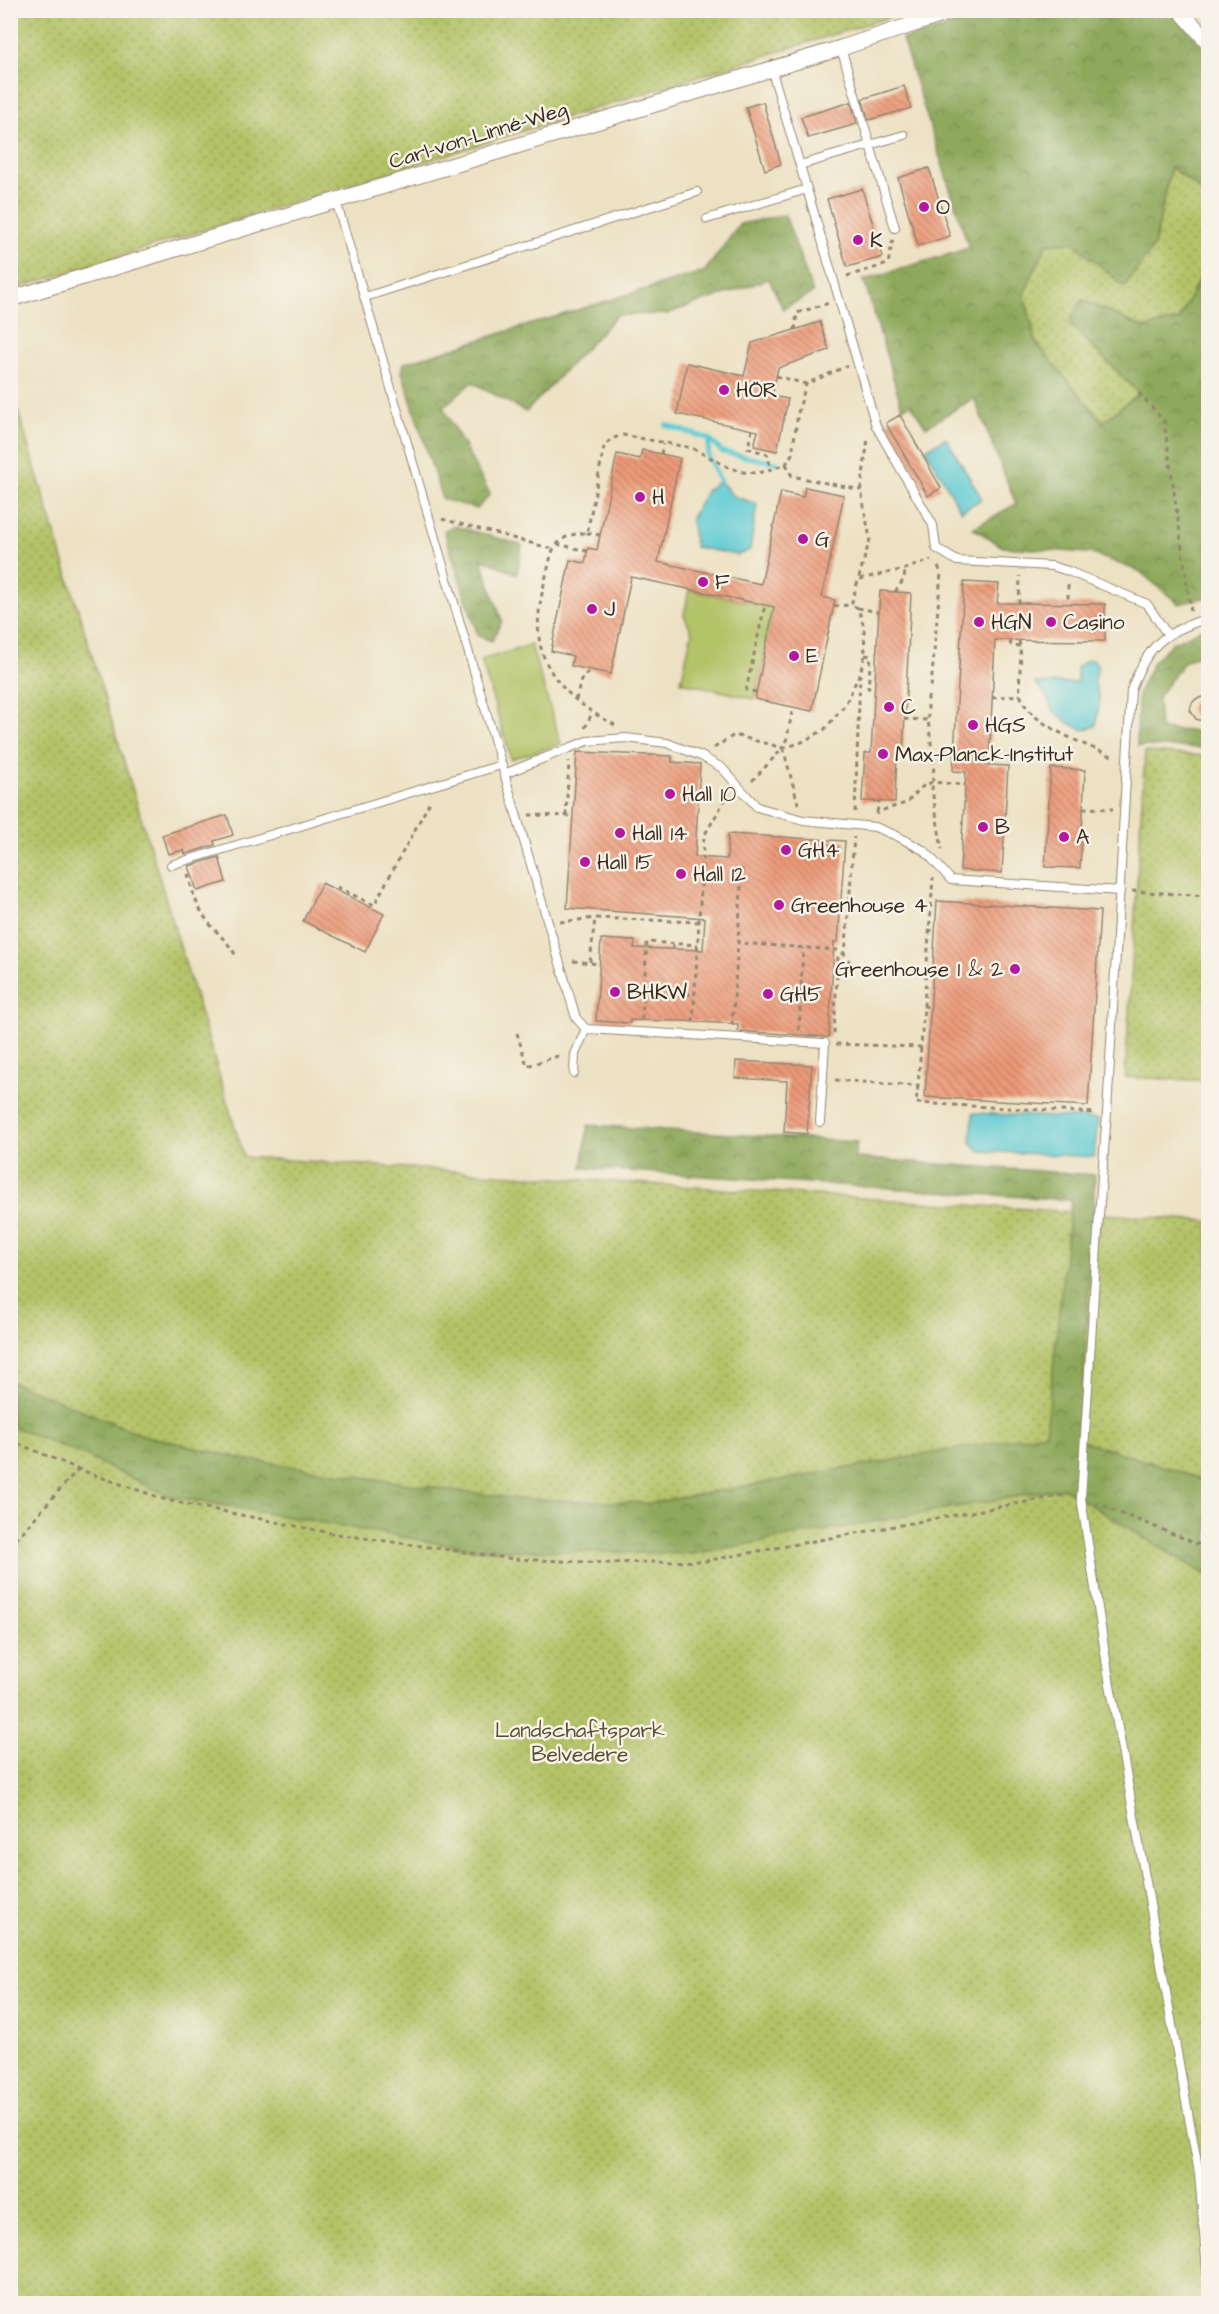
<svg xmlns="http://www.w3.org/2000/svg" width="1219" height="2314" viewBox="0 0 1219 2314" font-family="'Architects Daughter',sans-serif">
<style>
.grass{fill:url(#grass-dots);stroke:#777642;stroke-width:1.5}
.forest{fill:url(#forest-crowns);stroke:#646a3d;stroke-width:1.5}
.garden{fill:#b3c367;stroke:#777642;stroke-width:1.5}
.water{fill:#5dcad3;stroke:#4c7a78;stroke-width:1.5}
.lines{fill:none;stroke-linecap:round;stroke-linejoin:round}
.stream{stroke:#5dcad3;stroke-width:5}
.building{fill:url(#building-back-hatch)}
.service-casing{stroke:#948670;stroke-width:10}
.minor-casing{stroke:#948670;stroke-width:17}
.path{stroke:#948670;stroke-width:3;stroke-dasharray:4.5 4.5;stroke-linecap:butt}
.service{stroke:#fff;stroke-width:8}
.minor{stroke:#fff;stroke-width:15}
.poi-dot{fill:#b5179e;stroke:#f7f3e8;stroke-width:2}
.labels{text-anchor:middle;stroke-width:5;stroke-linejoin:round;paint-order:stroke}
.street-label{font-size:21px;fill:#3b2a1e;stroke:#f7f3e8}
.poi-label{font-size:21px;fill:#3b2a1e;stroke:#f7f3e8;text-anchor:start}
.park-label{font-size:21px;fill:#595030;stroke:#f7f3e8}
</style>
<defs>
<pattern id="grass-dots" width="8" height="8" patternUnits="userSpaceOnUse" patternTransform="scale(1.5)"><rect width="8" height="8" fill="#b3c367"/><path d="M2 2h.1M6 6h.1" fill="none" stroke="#939f54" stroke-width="1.8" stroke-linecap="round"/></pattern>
<pattern id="forest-crowns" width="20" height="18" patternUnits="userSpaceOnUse" patternTransform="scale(1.5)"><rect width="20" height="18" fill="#8ea95c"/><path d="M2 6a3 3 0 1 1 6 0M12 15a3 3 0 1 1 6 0" fill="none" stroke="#758a4b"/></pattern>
<pattern id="building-back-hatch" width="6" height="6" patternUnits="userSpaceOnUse" patternTransform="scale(1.5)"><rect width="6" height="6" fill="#ec9a78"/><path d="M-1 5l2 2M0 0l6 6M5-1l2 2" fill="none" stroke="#c07e62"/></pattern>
</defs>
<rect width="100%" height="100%" fill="#f7f3e8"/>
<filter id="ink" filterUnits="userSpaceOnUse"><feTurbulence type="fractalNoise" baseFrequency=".0167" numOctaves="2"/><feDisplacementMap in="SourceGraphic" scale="12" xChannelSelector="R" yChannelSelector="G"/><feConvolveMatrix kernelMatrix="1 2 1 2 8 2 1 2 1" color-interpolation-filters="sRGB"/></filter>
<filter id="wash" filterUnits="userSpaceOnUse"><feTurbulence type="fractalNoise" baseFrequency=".008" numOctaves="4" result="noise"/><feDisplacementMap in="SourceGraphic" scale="24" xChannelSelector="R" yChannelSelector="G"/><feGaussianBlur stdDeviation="1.35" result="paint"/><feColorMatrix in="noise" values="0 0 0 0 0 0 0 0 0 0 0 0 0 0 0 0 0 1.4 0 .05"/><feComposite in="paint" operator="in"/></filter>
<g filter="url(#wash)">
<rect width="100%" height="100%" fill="#ede1c3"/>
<!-- grass -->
<path class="grass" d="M11,10h898v1l-898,279z
M1171,167l37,29v64l-28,60 -36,8 -61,-28 56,93 -36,29 -67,-79 -12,-50 23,-49 26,-2 51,44 30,-40z
M10,385l234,772 964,64v1082h-1197z
M1145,752l63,4v325l-83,-4z"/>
<!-- forest -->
<path class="forest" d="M1007,11h164l37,41v144l-37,-29 -17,79 -30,41 -51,-45 -26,2 -23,49 12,50 67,79 36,-29 -70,-70 13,-23 62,28 35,-8 29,-60v337l-29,7 -40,-33 -49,-18 -87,-6 -30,-19 43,-24 -42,-106 -48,29 -15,-23 -9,4 -38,-128 105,-32 -67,-209z
M785,215l28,78 -30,16 -14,-30 -103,35 -49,1 -91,97 -54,-30 -29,25 47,87 -13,15 -35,-10 -40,-127 2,-9 301,-92 35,-47z
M455,526l67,19 -5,29 -36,-16 21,63 -10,20 -14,-5 -34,-105z
M1208,626v23l-24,13 -26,35 2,32 48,3v16l-71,-2 1,-53 15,-31 19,-19z
M588,1125l269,17 -2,16 240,17 -15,265 128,41v94l-12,-6 -133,-81 -371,66 -220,-5 -303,-53 -88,-42 -70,-28 -1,-45 133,54 100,24 200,30 76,10 132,4 395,-70 25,-233 -489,-32z"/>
<!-- garden -->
<path class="garden" d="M689,590l85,17 -19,92 -74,-17 11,-50 -8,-17z
M531,645l30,99 -50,15 -30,-99z"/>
<!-- water -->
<path class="water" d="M946,438l36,61 -21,12 -35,-62z
M720,481l13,15 24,8 -7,46 -12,5 -43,-8 -4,-29 16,-28z
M1088,660h5l5,6 -4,15 6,19 -4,26 -12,4 -17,-8 -15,-13 -6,-14 -11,-12h42v-16z
M973,1113l125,6 -4,38 -115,-6 -8,-9z"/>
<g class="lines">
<!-- stream -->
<path class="stream" d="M666,425l43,14 -1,17 12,25
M709,439l13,13 55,11"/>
</g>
<g id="blocks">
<!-- building -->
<path class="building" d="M904,86l7,22 -42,12 -7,-21z
M763,102l18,62 -16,6 -19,-63z
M851,102l6,22 -49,14 -7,-21z
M929,168l21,68 -32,10 -20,-68z
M862,189l21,68 -36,10 -20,-68z
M820,322l9,28 -51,18 -6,28 16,3 -11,52 -23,-5 4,-15 -81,-17 10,-51 57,13 8,-33z
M900,415l41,73 -13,8 -42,-73z
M642,450l38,8 -22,104 103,22 20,-92 22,5 2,-10 39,8 -22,102 13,3 -23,111 -57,-12 19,-92 -143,-30 -20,97 -40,-8 2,-10 -22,-5 19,-91 15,3 3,-15 9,2 20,-96 23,5z
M964,582l35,2 -2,19 108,1v37l-110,-1 -6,125 19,1 -6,107 -42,-3 6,-98 -13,-1z
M880,591l31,2 -8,162 -6,-1 -2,48 -33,-1 3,-48h6z
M1209,695v28l-13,-4 -6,-9 2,-7 4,-4z
M577,752l95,4v6l28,2 -5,93 32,2 1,-25 117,7 -7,101h-4l-5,95 -91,-6v-7l-57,-3 -51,-1v3l-34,-2 5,-82 34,2 -1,7 69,2 2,-32 -138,-10z
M1051,768l34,2 -5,98 -35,-1z
M227,815l6,20 -19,6 1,4 -30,9 -1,-4 -16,4 -6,-19z
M219,857l7,25 -29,9 -8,-25z
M322,883l62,31 -19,38 -62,-31z
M937,901l163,10 -12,195 -163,-9z
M736,1061l76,4 -5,69 -23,-2 3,-51 -52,-3z"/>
</g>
</g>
<g filter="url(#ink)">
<use href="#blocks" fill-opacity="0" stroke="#948670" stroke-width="1.5"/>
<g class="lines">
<!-- service casing -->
<g class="service-casing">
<path id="service" d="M841,48l54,180
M800,165l104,-30
M807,189l69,237 57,99 3,23 21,13 95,5 16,5 79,33 20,30
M336,201l240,817 10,11 239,14 -5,79
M707,219l100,-30 -36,-121
M365,297l332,-105
M1208,618c-45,15 -60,26 -77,72l-24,423 -8,102 -18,283 28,181 90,494 9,110
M504,774l83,-33 39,-3 41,5 34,13 21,12 35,39 46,13 72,7 22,9 28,15 26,29 169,11
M171,865l330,-100
M574,1073l1,-19 11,-25"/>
</g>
<!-- minor casing -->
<g class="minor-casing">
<path id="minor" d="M1180,10l28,32
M10,299l831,-251 116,-38"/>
</g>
<!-- path -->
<path class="path" d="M847,276l41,-12 5,-25
M795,330l2,-17 32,-10
M776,376l30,8
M1139,393l25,28 27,191
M752,430l-4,18 19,6 4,15
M661,454l2,-10
M786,464l6,12 69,14
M442,519l111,30
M587,533l13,2
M557,544l30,7
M860,579l45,-10 26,-9
M1068,585v19
M895,592l9,-13 1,-9
M1019,604l1,-28
M834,606l17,-1
M858,608l21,4
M1010,641l1,4 9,1
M1019,641c4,16 -1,34 1,51 4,32 68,53 94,65
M865,655l6,1 -3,32 6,1
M931,687l10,-114 -4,-9
M756,692l-10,-2 19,-85
M928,696v24l6,45 -2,25 10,59
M992,698l28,-3
M576,700l5,-20 9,-10
M904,719l24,1
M615,725c-27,-14 -52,-31 -67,-59 -17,-31 -8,-66 0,-98 2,-7 3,-16 7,-21 8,-11 19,-14 32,-14l17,-86 7,-8 12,-4 69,13 36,19 15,5 16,1 27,-9 6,-10 6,-41 8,-29 41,-18
M585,728l7,-15
M714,748l20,-13 49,13 4,-10 5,-26
M783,748l16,59
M752,781l31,-33 17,-5 24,-13 21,-25 15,-32 5,-18 -1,-28 -6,-19 -7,-3 19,-66 -9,-49 7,-52
M1083,808l30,1
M855,812l5,-137
M877,812l2,-11
M529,815l44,1
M877,815v-3l29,-9 16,-16 10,-5 33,3
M566,816l3,-55
M742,868l-4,75 99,7 7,3 -6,4 -4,77
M188,874c4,16 8,31 18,45 9,13 22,22 30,37
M337,887l37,18 57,-105
M1132,891l76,5
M560,922l35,-4 104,4
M928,930l7,1
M673,949v-6
M573,961l26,3
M590,962l5,-44
M850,963l-6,-10 2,-9 8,-107
M686,994l8,1
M923,1006l8,1
M642,1019l5,-77 51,3
M693,1022l11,-186 25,-43
M732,1025l6,-82
M799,1030l4,-82
M517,1033l10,33 34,-11
M836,1044l85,3 12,-169
M835,1080l83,6 3,-39
M918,1086l-2,17 179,10
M10,1440l68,29 88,31 170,34 178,25 93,4 98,-2 364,-67
M1095,1503l113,45
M10,1546l68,-77"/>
<!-- service -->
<use href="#service" class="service"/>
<!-- minor -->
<use href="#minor" class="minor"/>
</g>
</g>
<!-- markers -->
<g class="poi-dot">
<circle cx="924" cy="207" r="6"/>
<circle cx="858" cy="240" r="6"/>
<circle cx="724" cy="390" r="6"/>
<circle cx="640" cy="497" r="6"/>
<circle cx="803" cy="539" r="6"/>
<circle cx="703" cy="582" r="6"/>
<circle cx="592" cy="609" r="6"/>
<circle cx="979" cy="622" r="6"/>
<circle cx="1051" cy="622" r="6"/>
<circle cx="794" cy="656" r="6"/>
<circle cx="889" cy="707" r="6"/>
<circle cx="973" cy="725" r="6"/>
<circle cx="883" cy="754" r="6"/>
<circle cx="670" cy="794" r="6"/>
<circle cx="983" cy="827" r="6"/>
<circle cx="620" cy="833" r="6"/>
<circle cx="1064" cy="837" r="6"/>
<circle cx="786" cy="850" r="6"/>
<circle cx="585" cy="862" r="6"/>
<circle cx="681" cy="874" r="6"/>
<circle cx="779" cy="905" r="6"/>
<circle cx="1015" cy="969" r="6"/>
<circle cx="615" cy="992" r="6"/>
<circle cx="768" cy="994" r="6"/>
</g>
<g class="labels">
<!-- street labels -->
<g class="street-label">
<text transform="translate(478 135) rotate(-17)" y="7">Carl-von-Linné-Weg</text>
</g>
<!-- poi labels -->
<g class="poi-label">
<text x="936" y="214">O</text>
<text x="870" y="247">K</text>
<text x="736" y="397">HÖR</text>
<text x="652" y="504">H</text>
<text x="815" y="546">G</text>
<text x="715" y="589">F</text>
<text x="604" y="616">J</text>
<text x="991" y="629">HGN</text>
<text x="1063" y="629">Casino</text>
<text x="806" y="663">E</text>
<text x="901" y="714">C</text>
<text x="985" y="732">HGS</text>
<text x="895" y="761">Max-Planck-Institut</text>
<text x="682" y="801">Hall 10</text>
<text x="995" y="834">B</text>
<text x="632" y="840">Hall 14</text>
<text x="1076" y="844">A</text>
<text x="798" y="857">GH4</text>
<text x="597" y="869">Hall 15</text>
<text x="693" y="881">Hall 12</text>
<text x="791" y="912">Greenhouse 4</text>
<text x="1003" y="976" text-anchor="end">Greenhouse 1 &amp; 2</text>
<text x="627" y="999">BHKW</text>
<text x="780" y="1001">GH5</text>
</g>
<!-- park labels -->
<g class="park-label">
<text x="580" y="1737">Landschaftspark<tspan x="580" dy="24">Belvedere</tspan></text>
</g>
</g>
<!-- margin -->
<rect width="1219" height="2314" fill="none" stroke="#f7f3e8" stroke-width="36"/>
</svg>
